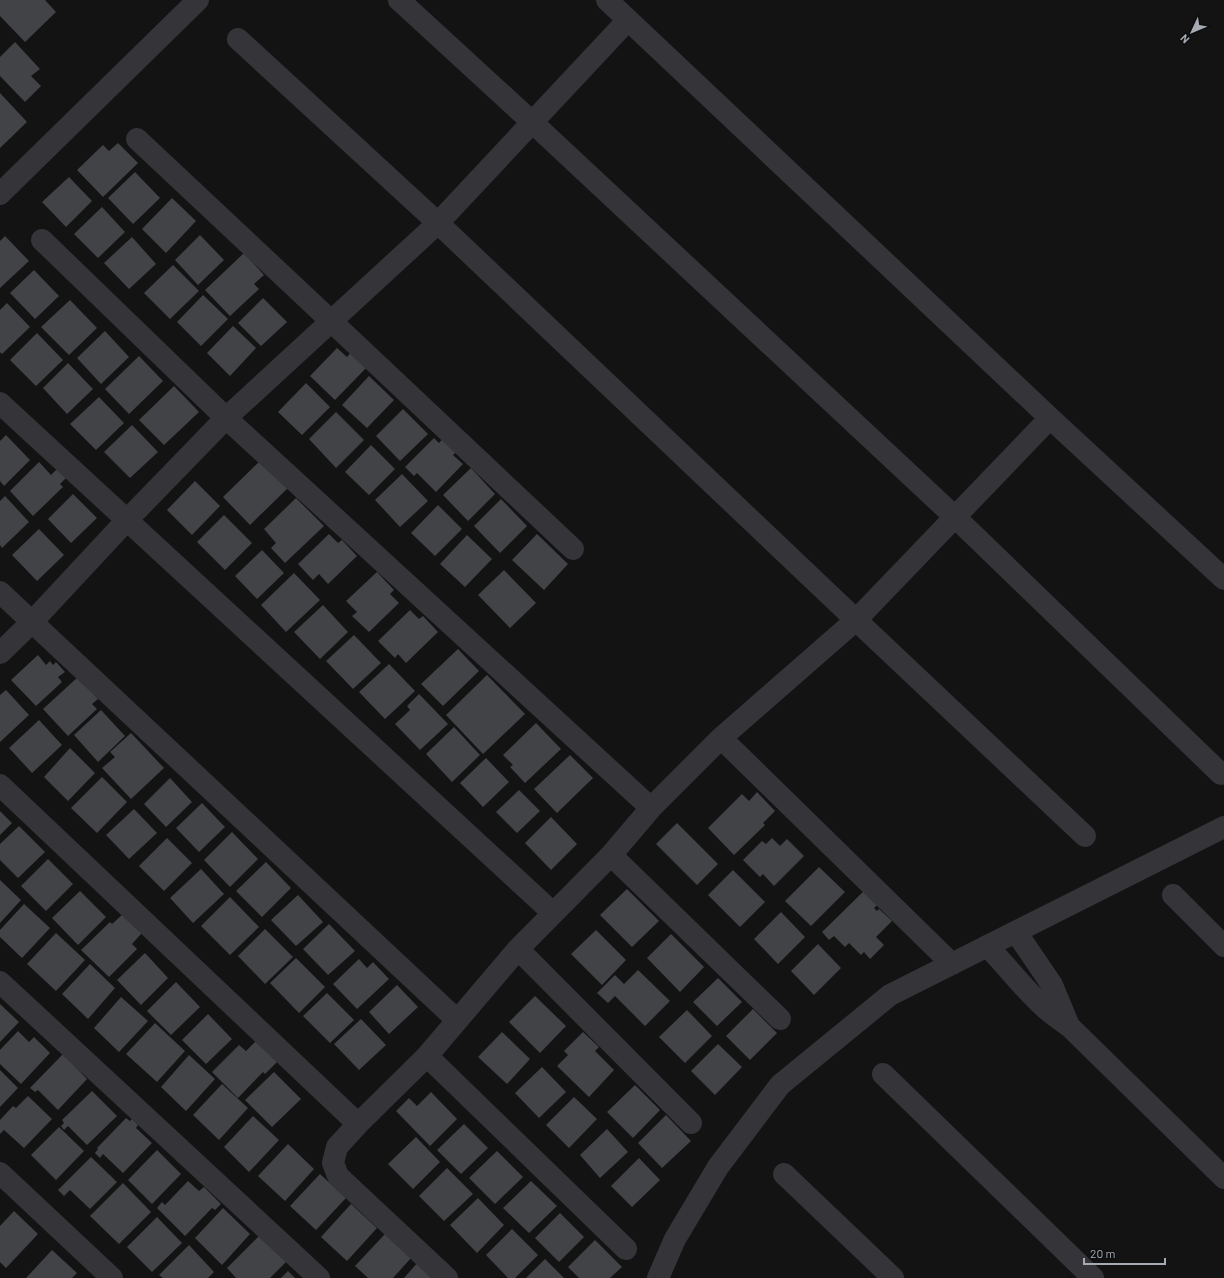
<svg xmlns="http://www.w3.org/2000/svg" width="1224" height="1278" viewBox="0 0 1224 1278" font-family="Barlow,sans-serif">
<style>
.building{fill:#424347}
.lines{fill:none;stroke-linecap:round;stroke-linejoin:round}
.minor{stroke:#353539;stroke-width:22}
</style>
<rect width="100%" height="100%" fill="#131314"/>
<!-- building -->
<path class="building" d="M0,0h45l11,12 -31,30 -25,-26z
M15,42l25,27 -9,7 10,10 -16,16 -25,-26v-19z
M0,93l27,29 -27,26z
M118,143l20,20 -35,34 -26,-27 26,-25 6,6z
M135,172l25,26 -27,26 -25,-26z
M69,177l23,24 -26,26 -24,-25z
M172,198l24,23 -30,32 -24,-24z
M102,207l23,25 -27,26 -24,-24z
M200,235l24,25 -26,25 -23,-25z
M5,236l24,25 -29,27v-47z
M132,237l24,27 -27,25 -25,-26z
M244,253l20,22 -10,9 5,5 -29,27 -25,-26z
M173,265l26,26 -29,28 -26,-26z
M34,270l25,26 -24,23 -25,-26z
M203,295l25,24 -27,27 -24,-24z
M263,298l24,24 -26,24 -23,-23z
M70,300l27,28 -28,27 -28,-28z
M7,303l23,24 -28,27 -2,-2v-42z
M233,326l23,22 -26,28 -23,-23z
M105,331l24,26 -28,27 -24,-26z
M37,333l26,27 -27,26 -26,-26z
M337,348l10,9 6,-7 16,15 -34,35 -25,-24z
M139,356l24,25 -34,33 -24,-25z
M68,363l25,26 -26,25 -24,-26z
M369,376l25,24 -27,28 -25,-23z
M306,383l24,24 -28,28 -24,-23z
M174,386l25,26 -35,33 -25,-25z
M99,397l25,26 -28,27 -26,-26z
M403,409l25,25 -28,27 -24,-25z
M336,412l28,28 -28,28 -27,-29z
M132,425l26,27 -28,26 -26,-26z
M447,434l14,14 -8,7 10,9 -27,28 -19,-19 -3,3 -9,-9 29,-29 5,5z
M6,435l24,25 -26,26 -4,-5v-40z
M371,445l24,24 -26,26 -24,-23z
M261,460l27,28 -38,37 -27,-28z
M39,462l12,13 6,-6 9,9 -6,6 3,3 -30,29 -23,-25z
M471,468l24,26 -27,27 -25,-26z
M402,474l26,27 -28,26 -25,-27z
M195,481l25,25 -28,29 -25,-25z
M73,494l24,24 -26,25 -23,-24z
M5,496l24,26 -27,26 -2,-3v-44z
M296,498l28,28 -39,37 -14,-15 5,-5 -12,-14z
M501,499l26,27 -27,27 -26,-27z
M438,505l24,24 -27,27 -24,-23z
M224,515l28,28 -27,27 -28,-28z
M39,529l25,26 -27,26 -25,-26z
M329,534l9,9 4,-3 15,16 -29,28 -9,-10 -6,6 -15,-16z
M537,534l31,30 -24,26 -32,-30z
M467,535l25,24 -27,28 -25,-23z
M262,550l22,23 -27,26 -22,-23z
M504,570l32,33 -26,25 -32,-33z
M377,572l17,18 -4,4 9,9 -30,29 -17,-16 5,-4 -11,-11z
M294,573l26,27 -34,32 -25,-27z
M323,605l25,27 -28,27 -26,-27z
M410,610l9,9 4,-3 15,16 -32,31 -8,-9 -3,4 -17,-17z
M354,635l27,28 -28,26 -27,-28z
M458,649l21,22 -36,35 -22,-22z
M38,655l8,10 4,-4 3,4 3,-3 9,10 -7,5 4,5 -26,24 -25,-26z
M389,664l26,27 -30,28 -26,-27z
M487,675l38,39 -42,40 -37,-39z
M78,677l20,22 -6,5 5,5 -29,27 -25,-27z
M6,690l23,25 -29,27v-47z
M419,694l29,30 -28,26 -25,-26 15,-14 -3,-4z
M101,710l24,26 -27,26 -24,-27z
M39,720l23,25 -30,28 -23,-25z
M536,723l25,26 -36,34 -15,-16 3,-2 -10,-10z
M454,727l26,28 -28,27 -26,-28z
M131,733l33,35 -33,31 -29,-31 13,-11 -5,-5z
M70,748l25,25 -27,28 -24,-24z
M570,755l23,23 -36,35 -23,-24z
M486,758l23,24 -26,25 -23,-24z
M102,777l25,25 -30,31 -26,-25z
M170,778l22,24 -26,25 -22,-23z
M519,790l21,21 -23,22 -21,-21z
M757,792l18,19 -12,12 2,2 -31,30 -26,-27 34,-34 7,7z
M202,803l23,24 -26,25 -23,-24z
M134,809l23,24 -28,26 -23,-24z
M0,811l12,12 -12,12z
M551,817l26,27 -26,26 -26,-27z
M677,823l41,41 -21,21 -41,-41z
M19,826l26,26 -27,26 -18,-18v-16z
M232,832l26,27 -28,28 -26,-27z
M167,838l25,25 -28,28 -25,-25z
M772,838l8,8 7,-7 17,17 -30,30 -11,-12 -3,3 -17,-17 19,-19 4,3z
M48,859l25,25 -27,27 -25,-25z
M266,862l25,26 -29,29 -26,-26z
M819,867l26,25 -34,34 -26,-25z
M201,869l23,25 -31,29 -23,-25z
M733,870l32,32 -25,25 -32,-32z
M0,880l21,20 -21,23z
M869,886l14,14 -9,8 3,3 2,-2 13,12 -16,16 8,8 -14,14 -6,-7 -3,3 -12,-12 -4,4 -11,-11 -5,4 -7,-8z
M627,889l32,32 -27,26 -32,-32z
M80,891l26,26 -28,28 -26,-27z
M298,895l25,27 -27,24 -25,-26z
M230,897l29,30 -29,28 -29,-29z
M24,904l26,24 -28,30 -22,-21v-7z
M781,912l24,25 -27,27 -24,-25z
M123,914l19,19 -10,11 5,5 -28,28 -28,-27 29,-28 2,2z
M329,924l26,27 -27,24 -25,-26z
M265,929l28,28 -28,27 -27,-28z
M596,930l30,30 -24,25 -31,-31z
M56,933l29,27 -29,31 -29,-27z
M671,934l33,33 -24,25 -33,-34z
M818,944l23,24 -27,27 -23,-24z
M145,953l23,25 -27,27 -24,-25z
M296,958l29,29 -26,26 -29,-30z
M359,959l8,9 6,-6 16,17 -32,30 -24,-25z
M90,964l25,24 -27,31 -26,-25z
M638,970l32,31 -25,25 -30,-30 -7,7 -11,-10 18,-18 9,9z
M718,978l24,24 -25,24 -24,-24z
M176,982l24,25 -29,28 -24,-24z
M397,985l21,22 -29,27 -20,-22z
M327,993l27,27 -24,23 -27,-27z
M535,996l31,30 -26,27 -31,-31z
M121,997l27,24 -29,31 -25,-24z
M0,1004l19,18 -19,20z
M753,1009l24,24 -27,27 -24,-24z
M687,1010l25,26 -27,27 -26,-26z
M208,1014l24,25 -26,25 -24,-24z
M361,1019l25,26 -27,25 -25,-26z
M155,1023l30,28 -28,31 -31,-28z
M18,1031l11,11 5,-5 16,16 -29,31 -21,-20v-14z
M502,1032l28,27 -23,25 -29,-27z
M583,1032l16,15 -4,4 19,19 -25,27 -32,-31 11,-11 -4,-4z
M258,1039l21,21 -14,14 -2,-2 -25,26 -26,-26 27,-27 7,6z
M718,1044l24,23 -27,28 -24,-24z
M63,1054l24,25 -29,31 -20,-20 -3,2 -5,-4z
M189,1055l26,24 -29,32 -25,-24z
M542,1067l24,25 -27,26 -24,-25z
M0,1070l18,18 -18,19z
M274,1072l27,27 -29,28 -27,-27z
M222,1084l26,24 -29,32 -26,-25z
M635,1085l25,25 -27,28 -26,-26z
M92,1091l25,25 -30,29 -19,-19 -4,4 -3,-4 3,-3 -2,-3z
M431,1092l26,27 -27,27 -34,-35 13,-13 8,8z
M28,1096l24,23 -28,29 -20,-18 -4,4v-14l13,-14 3,2z
M574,1097l23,22 -28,29 -23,-23z
M666,1115l25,26 -29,27 -24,-25z
M253,1116l26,24 -30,32 -25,-25z
M126,1118l4,3 2,-2 6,6 -2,3 16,15 -29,30 -20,-19 -3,4 -5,-5 3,-4 -1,-1z
M464,1124l24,24 -27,26 -24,-24z
M59,1127l25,24 -28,29 -25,-25z
M607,1129l21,23 -28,26 -20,-23z
M416,1137l24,25 -27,27 -25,-25z
M288,1144l26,25 -29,32 -27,-25z
M157,1150l24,24 -29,30 -24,-24z
M497,1151l26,26 -28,27 -26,-26z
M91,1157l26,25 -27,27 -20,-19 -6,6 -6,-6z
M639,1158l21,22 -28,27 -21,-21z
M447,1168l26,26 -29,27 -25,-25z
M320,1174l26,24 -30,32 -26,-24z
M188,1181l11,10 5,-4 17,17 -6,6 -3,-2 -27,28 -28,-28 5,-6 3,3z
M531,1181l26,25 -28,27 -26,-25z
M123,1183l28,29 -32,32 -29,-28z
M478,1198l26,27 -27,28 -27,-28z
M351,1204l26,24 -30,33 -26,-24z
M223,1208l27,26 -28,31 -27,-27z
M14,1211l24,23 -32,34 -6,-6v-36z
M560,1213l24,24 -25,25 -24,-24z
M157,1217l25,26 -30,29 -25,-25z
M512,1229l26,26 -23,23h-7l-22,-23z
M385,1234l26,24 -18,20h-25l-13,-12z
M260,1235l27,26 -17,17h-34l-9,-10z
M595,1240l27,27 -12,11h-31l-11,-11z
M189,1245l25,27 -6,6h-45l-4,-3z
M52,1250l25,23 -5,5h-46z
M545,1259l19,19h-38z
M418,1262l17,16h-31z
M288,1271l7,7h-14z"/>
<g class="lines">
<!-- minor -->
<path class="minor" d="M399,0l133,122 423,395 266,257
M607,0l443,418 174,161
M238,39l200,184 418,397 229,216
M137,139l194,182 242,228
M0,194l198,-194
M42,240l184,178 425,390
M0,403l553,510
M0,592l457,428
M0,653l32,-31 95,-102 99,-102 212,-195 190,-203
M721,738l231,226
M0,785l358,339
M611,855l169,164
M1173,895l51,51
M1016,932l36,53 17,41
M987,946c20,20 36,42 56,60 8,8 18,14 27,21l154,151
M518,949l173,174
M0,982l319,296
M427,1056l199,193
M883,1074l210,204
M0,1173l112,105
M784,1174l109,104
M447,1278l-109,-102 -5,-13 4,-16 21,-23 69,-68 91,-107 93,-94 40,-47 70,-70 135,-118 194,-202
M658,1278l17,-39 43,-72 62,-82 110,-90 334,-168"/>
</g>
<!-- north arrow -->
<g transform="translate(1192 32) rotate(226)" stroke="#0e0e0f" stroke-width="3" paint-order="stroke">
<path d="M0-3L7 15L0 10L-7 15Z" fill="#a6abb3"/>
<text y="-6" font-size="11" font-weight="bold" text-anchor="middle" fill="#a6abb3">N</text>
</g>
<!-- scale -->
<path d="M1084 1258v6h81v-6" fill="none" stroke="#a6abb3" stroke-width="2"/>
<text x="1090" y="1258" font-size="12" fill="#a6abb3" stroke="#0e0e0f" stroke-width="3" paint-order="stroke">20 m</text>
</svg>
